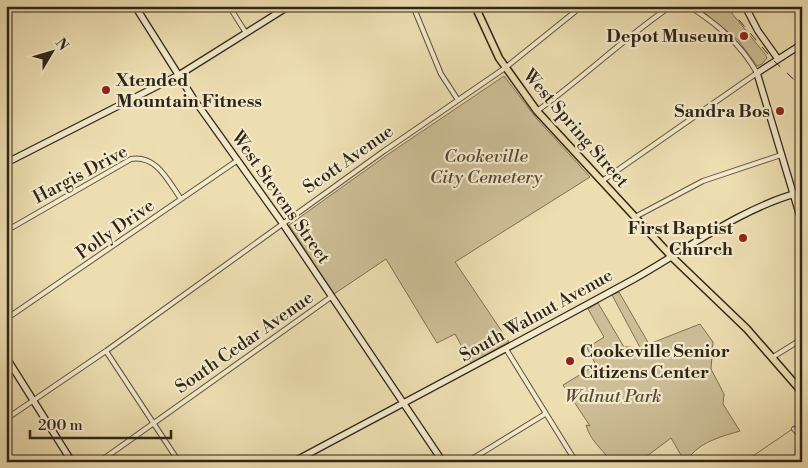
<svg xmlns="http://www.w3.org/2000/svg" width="808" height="468" viewBox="0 0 808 468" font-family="'Libre Bodoni',serif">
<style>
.green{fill:#cdbe97;stroke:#7e7157}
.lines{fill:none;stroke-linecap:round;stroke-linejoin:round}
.stream{stroke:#7a6e54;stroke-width:1}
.street-casing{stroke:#5e523e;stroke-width:6}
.secondary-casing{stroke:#2e2417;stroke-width:8}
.primary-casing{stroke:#2e2417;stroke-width:9}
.street{stroke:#f3eacc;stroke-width:4}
.secondary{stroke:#f3eacc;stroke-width:5.5}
.primary{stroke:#eddeb1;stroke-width:6}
.rail{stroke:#2e2417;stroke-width:1;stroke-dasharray:9 9;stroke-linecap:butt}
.poi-dot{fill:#8f2418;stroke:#f3eacc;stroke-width:2}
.labels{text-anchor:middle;stroke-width:4.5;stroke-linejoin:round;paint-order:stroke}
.poi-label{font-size:18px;font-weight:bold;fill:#2e2417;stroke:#f3eacc;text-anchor:end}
.street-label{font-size:18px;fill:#2e2417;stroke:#f3eacc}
.park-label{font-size:18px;font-style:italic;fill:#564a37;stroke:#f3eacc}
</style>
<rect width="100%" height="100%" fill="#eddeb1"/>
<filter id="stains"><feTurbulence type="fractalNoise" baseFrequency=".004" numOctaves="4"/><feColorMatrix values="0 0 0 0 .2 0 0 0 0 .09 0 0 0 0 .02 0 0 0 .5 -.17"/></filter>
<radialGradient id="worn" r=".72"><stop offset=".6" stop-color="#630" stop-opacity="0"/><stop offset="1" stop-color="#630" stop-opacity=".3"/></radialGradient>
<!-- green -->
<path class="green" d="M696,6h30l39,48 2,4 -5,6 -5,2 -19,-26z
M504,76l33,43 53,58 -135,85 54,80 -38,21 -16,-29 -18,9 -51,-84 -52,35 -45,-69 98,-70z
M619,292l30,52 51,-20 13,18 -2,27 13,25 -1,10 17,27c-17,5 -37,10 -49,24l2,7h-8l-14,-24 -32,24h-28c-10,-15 -20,-20 -25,-37l4,1 -27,-41 33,-20 -9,-17 17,-11 -16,-28 10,-6 26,44h7l7,8 5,-2 -31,-58z"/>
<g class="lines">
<!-- stream -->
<path class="stream" d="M796,426l6,-4
M744,462l47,-32"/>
<!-- street casing -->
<g class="street-casing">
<path id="street" d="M229,6l17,27
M413,6l28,68 17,26
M537,111c46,-33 87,-73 134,-105
M602,181l155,-108c-16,-29 -40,-49 -68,-67
M635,217l68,-36 78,-26
M6,231l125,-72c26,-4 37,22 50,40
M6,319l232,-159
M506,349l70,113
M106,351l73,111
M773,357l29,-18
M6,419l100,-68 278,-200 121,-83 77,-62
M794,429l8,8
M99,462l232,-165
M467,462l78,-48"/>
</g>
<!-- secondary casing -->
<g class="secondary-casing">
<path id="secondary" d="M135,6l58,92 90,126 160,238
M745,6l13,25 20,28
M802,44l-45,29 45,150
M6,163l173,-88 110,-69
M6,357l66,105
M293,462c114,-61 228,-121 341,-183 50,-28 112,-74 168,-87"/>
</g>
<!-- primary casing -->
<g class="primary-casing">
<path id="primary" d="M475,6l24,52 38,53 135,146 75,72 55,63"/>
</g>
<!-- street -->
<use href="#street" class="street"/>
<!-- secondary -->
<use href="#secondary" class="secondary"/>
<!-- primary -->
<use href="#primary" class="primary"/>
<!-- rail -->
<path class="rail" d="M727,6l47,55 28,26"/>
</g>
<!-- markers -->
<g class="poi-dot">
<circle cx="744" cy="36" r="5"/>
<circle cx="106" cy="90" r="5"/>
<circle cx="780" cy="111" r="5"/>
<circle cx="743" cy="238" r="5"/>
<circle cx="570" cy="361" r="5"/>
</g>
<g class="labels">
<!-- poi labels -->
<g class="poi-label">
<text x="734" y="42">Depot Museum</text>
<text x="116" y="86" text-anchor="start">Xtended<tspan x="116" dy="21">Mountain Fitness</tspan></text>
<text x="770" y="117">Sandra Bos</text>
<text x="733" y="234">First Baptist<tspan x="733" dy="21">Church</tspan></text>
<text x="580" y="357" text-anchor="start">Cookeville Senior<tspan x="580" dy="21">Citizens Center</tspan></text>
</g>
<!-- street labels -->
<g class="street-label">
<text transform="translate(576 128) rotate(49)" y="6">West Spring Street</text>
<text transform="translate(348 159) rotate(-35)" y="6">Scott Avenue</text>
<text transform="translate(80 174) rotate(-28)" y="6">Hargis Drive</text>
<text transform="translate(281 197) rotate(55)" y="6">West Stevens Street</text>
<text transform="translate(115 229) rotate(-35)" y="6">Polly Drive</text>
<text transform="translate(536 315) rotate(-29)" y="6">South Walnut Avenue</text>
<text transform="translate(244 342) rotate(-35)" y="6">South Cedar Avenue</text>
</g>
<!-- park labels -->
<g class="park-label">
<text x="486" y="162">Cookeville<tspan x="486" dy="21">City Cemetery</tspan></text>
<text x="613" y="402">Walnut Park</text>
</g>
</g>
<!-- margin -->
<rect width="808" height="468" fill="none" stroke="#eddeb1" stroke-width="25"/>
<rect x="8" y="8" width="793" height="453" fill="none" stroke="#2e2417" stroke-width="2.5"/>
<rect x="12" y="12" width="783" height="443" fill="none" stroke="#2e2417"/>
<!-- north arrow -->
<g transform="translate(52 52) rotate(52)" stroke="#f3eacc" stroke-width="4" paint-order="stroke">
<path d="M0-4L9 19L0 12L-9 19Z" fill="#2e2417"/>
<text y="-8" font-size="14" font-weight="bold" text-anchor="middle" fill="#2e2417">N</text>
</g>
<!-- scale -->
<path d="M30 430v8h141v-8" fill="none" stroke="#2e2417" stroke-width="2.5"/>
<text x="38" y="430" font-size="15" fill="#2e2417" stroke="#f3eacc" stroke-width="4" paint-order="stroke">200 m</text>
<rect width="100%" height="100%" filter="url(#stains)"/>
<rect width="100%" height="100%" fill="url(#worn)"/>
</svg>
